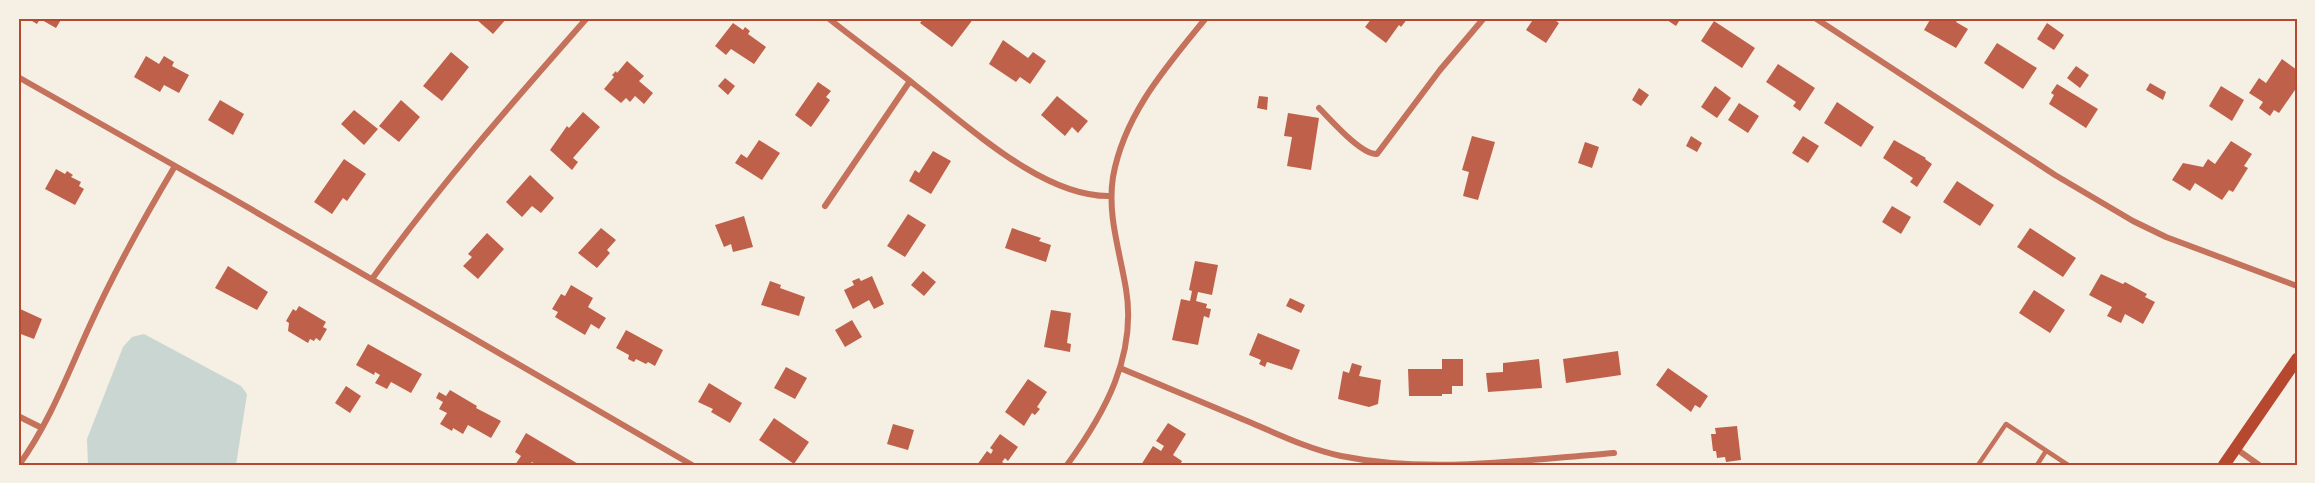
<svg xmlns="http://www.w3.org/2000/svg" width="2315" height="483" viewBox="0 0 2315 483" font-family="'Alegreya Sans',sans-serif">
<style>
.water{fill:#c9d6d2}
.building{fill:#bf614a}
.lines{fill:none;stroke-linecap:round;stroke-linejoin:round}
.service{stroke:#c5725c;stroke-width:4.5}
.minor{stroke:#c5725c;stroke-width:6}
.secondary{stroke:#b5482f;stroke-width:12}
.neatline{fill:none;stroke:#b5482f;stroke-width:2}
</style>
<rect width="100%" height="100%" fill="#f6efe4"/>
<!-- water -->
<path class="water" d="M144,334l97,52 6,8 -11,71h-148l-1,-26 36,-92 9,-10z"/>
<!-- building -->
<path class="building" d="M27,18h35l-6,10 -16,-9 -3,5z
M478,18h29l-14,16 -16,-14z
M924,18h50l-22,29 -32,-24z
M1372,18h36l-7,9 -2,-2 -13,18 -21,-16z
M1534,18h18l7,5 -13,20 -20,-13z
M1664,18h17l-5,8z
M1931,18h28l-3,4 12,7 -12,19 -32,-18z
M1714,21l41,27 -13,20 -41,-27z
M733,23l10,7 2,-3 5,4 -2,3 18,13 -12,17 -23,-15 -5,6 -11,-9z
M2047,23l17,12 -10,15 -17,-11z
M1003,40l25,18 5,-6 13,9 -16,23 -10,-7 -4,5 -27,-18z
M1997,43l40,25 -14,21 -39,-26z
M451,52l18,15 -27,34 -19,-15z
M146,56l13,8 5,-8 10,6 -2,4 17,9 -10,18 -15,-8 -4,7 -26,-15z
M2282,59l15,11v17l-18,26 -5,-3 -4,6 -11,-8 4,-6 -14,-9 10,-15 7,5z
M627,61l17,15 -5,5 14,12 -9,11 -9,-8 -5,6 -4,-4 -5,5 -17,-14 10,-12 -2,-2 4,-4 1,2z
M1778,64l37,24 -15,23 -7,-5 3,-4 -30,-20z
M2076,66l13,9 -9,13 -13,-10z
M725,78l10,8 -7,9 -10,-9z
M818,82l13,9 -5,6 4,3 -19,27 -16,-12z
M2150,83l16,9 -3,8 -17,-10z
M2057,84l41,25 -12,19 -37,-24 5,-9 -3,-2z
M1715,86l16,12 -14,20 -16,-11z
M2221,86l23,14 -12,21 -23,-15z
M1639,88l10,7 -8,11 -9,-6z
M1057,96l31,25 -10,12 -6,-6 -7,9 -24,-21z
M1259,96l9,1 -1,13 -10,-2z
M220,100l24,14 -11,21 -25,-15z
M401,100l19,17 -21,25 -20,-16z
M1837,102l37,25 -13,20 -37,-24z
M1739,103l20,13 -11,17 -20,-13z
M354,110l24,19 -14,16 -23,-21z
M583,112l17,15 -27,31 5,4 -6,8 -22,-20 17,-24 2,2z
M1288,113l31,5 -8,52 -24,-4 5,-29 -8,-1z
M1472,136l23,6 -17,58 -15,-4 6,-24 -7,-2z
M1691,136l11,7 -5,9 -11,-6z
M1803,136l16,10 -11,17 -16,-10z
M759,140l21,13 -18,27 -27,-17 6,-9 6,4z
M1894,140l32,18 -1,1 7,5 -15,23 -7,-5 3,-4 -30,-20z
M2231,141l21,13 -8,12 4,2 -15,24 -4,-2 -7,10 -27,-17 -5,8 -18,-11 11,-17 20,4 5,-8 7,5z
M1585,142l14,5 -7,21 -14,-5z
M933,151l18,10 -20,33 -22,-13 6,-11 4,3z
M344,159l22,15 -19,27 -4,-3 -11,16 -18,-12z
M56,169l9,5 2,-3 6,4 -2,2 10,5 -2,4 5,3 -9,16 -30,-16z
M530,175l24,23 -13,15 -9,-7 -10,11 -16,-15z
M1957,181l37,24 -14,21 -37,-24z
M1892,206l19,11 -10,17 -19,-12z
M908,214l18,11 -21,32 -18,-11z
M744,216l9,31 -20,5 -2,-8 -7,3 -9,-22z
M601,228l15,12 -9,10 3,3 -13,15 -19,-15z
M1012,228l29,10 -2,3 12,4 -5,17 -41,-14z
M2030,228l46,30 -13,19 -46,-30z
M487,233l17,16 -26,30 -15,-13 9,-9 -4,-3z
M1195,261l23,4 -6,30 -14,-3 -2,9 11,3 -1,4 5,1 -2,9 -5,-2 -6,29 -26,-5 9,-41 9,2 2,-10 -3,-1z
M228,266l40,26 -11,18 -42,-22z
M923,271l13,11 -12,14 -13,-11z
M2101,274l22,10 2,-2 22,12 -2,3 10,5 -12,22 -18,-10 -4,9 -14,-7 5,-9 -23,-12z
M872,276l12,28 -10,5 -5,-9 -16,9 -9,-19 10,-5 -2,-4 7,-3 2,3z
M770,281l11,4 -1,3 25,9 -6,19 -38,-11z
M571,285l22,13 -5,9 18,11 -7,11 -8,-5 -6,11 -30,-18 3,-5 -6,-3 9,-15 4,2z
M2034,290l31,20 -15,23 -31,-20z
M1290,298l15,7 -4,8 -15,-7z
M299,306l27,16 -3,5 4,2 -7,12 -4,-3 -2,3 -4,-2 -2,4 -20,-12 1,-8 -3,-2 7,-12 3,2z
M18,308l24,11 -8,20 -16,-6z
M1051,310l20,3 -4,30 4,1 -1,8 -26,-5z
M852,320l10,17 -17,10 -10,-17z
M626,330l37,20 -8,16 -7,-4 -2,2 -10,-5 -2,3 -6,-3 1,-4 -13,-7z
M1258,333l42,17 -8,20 -25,-8 -2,5 -6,-3 2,-4 -12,-5z
M368,344l54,30 -11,19 -20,-11 -4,7 -12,-6 5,-8 -5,-3 -1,3 -18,-10z
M1618,351l3,24 -55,8 -3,-24z
M1442,359h21v27h-11v8h-10v2h-33l-1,-27h34z
M1539,359l3,29 -54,4 -2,-19 17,-1v-9z
M1352,363l10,3 -3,10 22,4 -3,24 -9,3 -31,-8 5,-28 6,2z
M786,367l21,11 -12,21 -21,-11z
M1668,368l40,28 -8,12 -5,-3 -4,7 -35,-27z
M1028,379l19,13 -10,15 3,2 -5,6 -3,-2 -8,13 -19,-14z
M709,383l33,20 -12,20 -19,-11 2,-3 -15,-7z
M346,386l15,10 -11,17 -15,-10z
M450,390l27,16 -1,2 25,13 -10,17 -23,-13 -5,9 -10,-6 -1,3 -12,-7 7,-11 -8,-4 4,-7 -7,-4 3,-6 7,4z
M774,418l35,24 -15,22 -35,-24z
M1168,423l18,11 -13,21 9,6 -2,4h-39l12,-19 8,5 3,-5 -8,-5z
M893,424l21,6 -6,20 -21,-6z
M1737,426l4,34 -15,2 -1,-5 -8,1 -1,-7h-3l-2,-17h5l-1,-6z
M526,433l54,32h-43l-5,-3 -2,3h-15l6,-9 -6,-4z
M1000,434l18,13 -10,14 -3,-3 -3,4 5,3h-30l10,-14 4,3 2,-4 -3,-2z"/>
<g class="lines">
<!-- service -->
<path class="service" d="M1978,465l28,-41 62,41
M2037,465l9,-14"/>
<!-- minor -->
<path class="minor" d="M828,18c29,23 58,44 87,67 52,40 128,113 196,111
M1815,18l240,157 78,46 33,16 131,49
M18,77l212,120 462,268
M1319,108c12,12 42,47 58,46l63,-84 44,-52
M825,206l85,-125
M372,279c66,-92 140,-176 215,-261
M1120,368c43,18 85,35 127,53 31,13 61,28 94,35 89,18 183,4 273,-3
M18,416l24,12
M2235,448l24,17
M19,465c31,-43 49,-92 71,-140 25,-55 54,-107 85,-159
M1067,465c38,-52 70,-110 59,-176 -6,-37 -19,-74 -13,-112 11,-63 54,-111 93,-159"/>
<!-- secondary -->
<path class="secondary" d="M2224,465l73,-106"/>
</g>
<!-- border -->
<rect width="2315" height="483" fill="none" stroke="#f6efe4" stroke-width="39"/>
<rect x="20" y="20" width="2276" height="444" class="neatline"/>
</svg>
